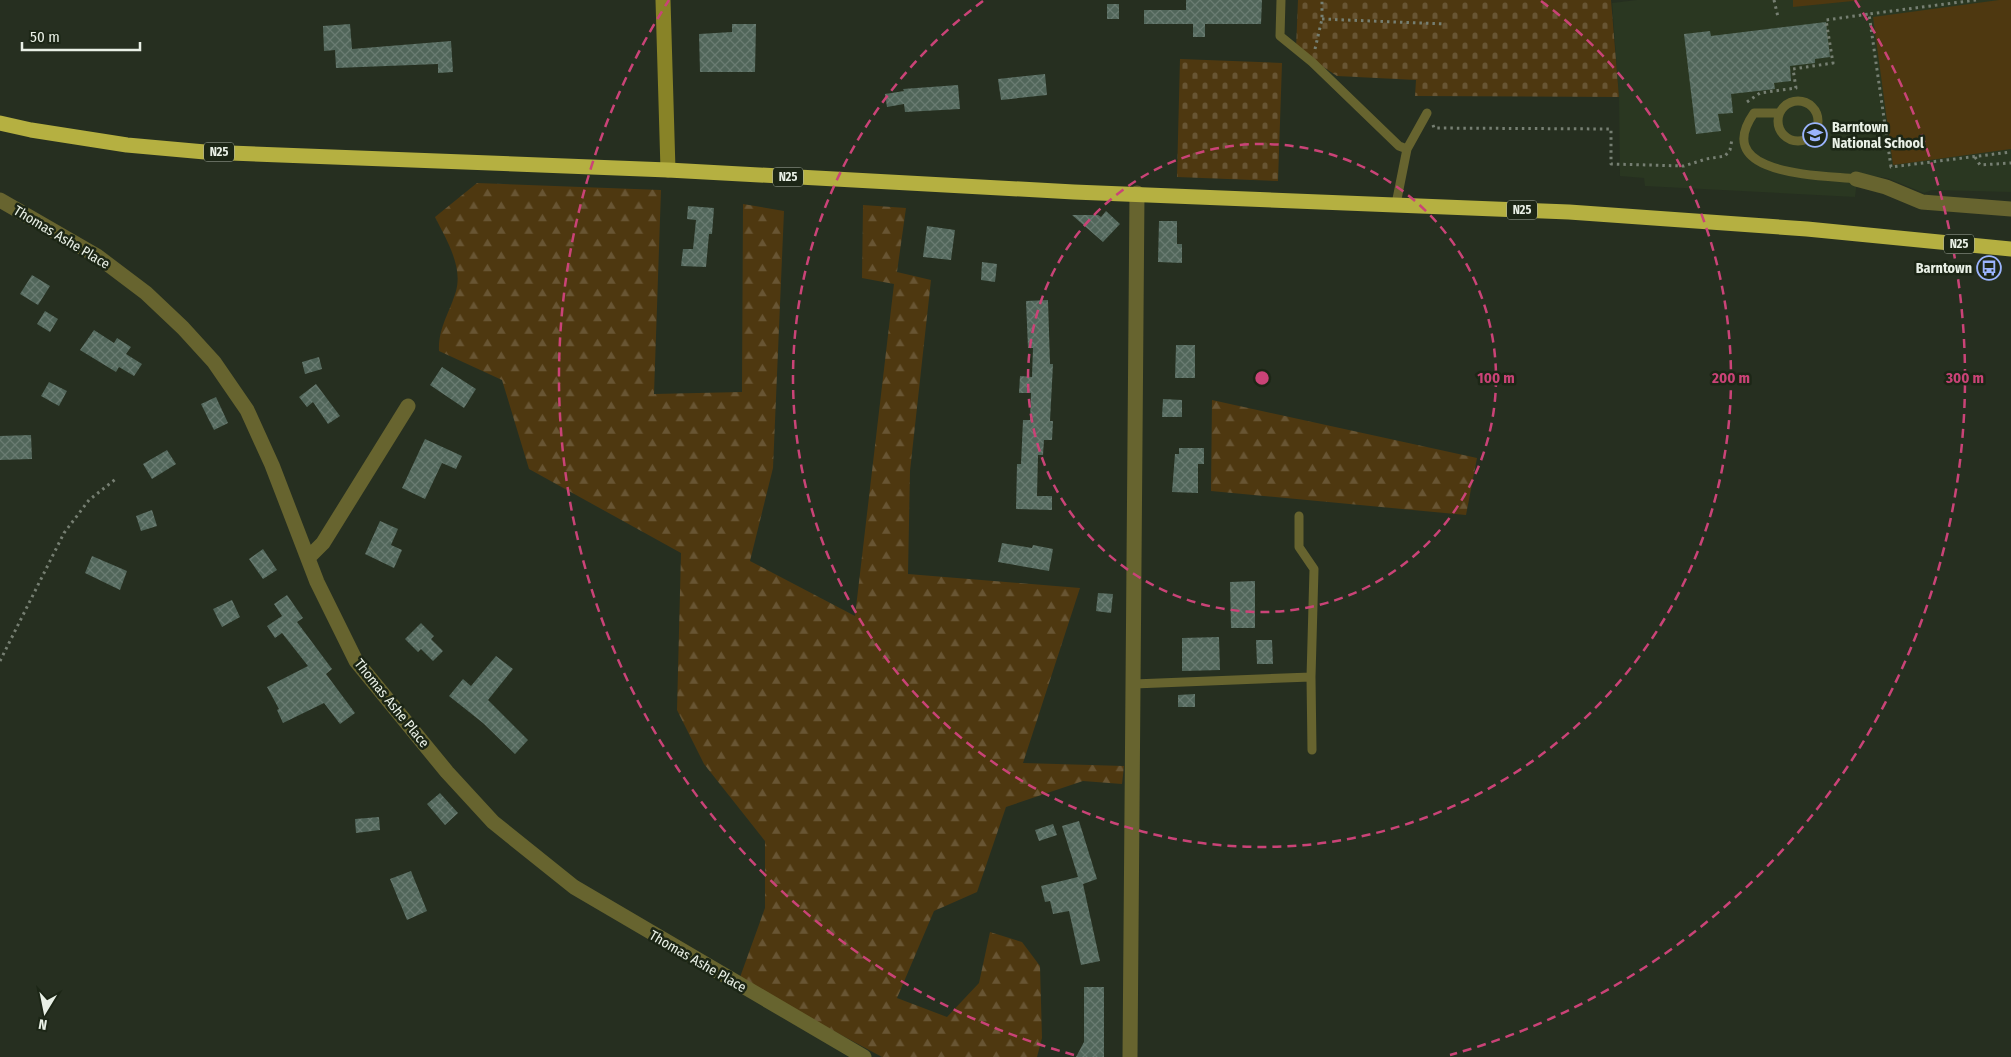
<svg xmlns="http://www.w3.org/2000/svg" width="2011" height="1057" viewBox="0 0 2011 1057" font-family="'Fira Sans Condensed',sans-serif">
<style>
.built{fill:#2a3721}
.grass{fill:#4e3810}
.forest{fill:url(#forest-firs)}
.cemetery{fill:url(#cemetery-stones)}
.building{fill:url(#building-cross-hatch)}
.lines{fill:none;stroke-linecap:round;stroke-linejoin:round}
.path{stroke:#767f72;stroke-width:3;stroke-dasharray:2.5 4;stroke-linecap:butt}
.lane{stroke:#67642f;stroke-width:9}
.street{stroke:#67642f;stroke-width:15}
.secondary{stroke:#888327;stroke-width:15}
.highway{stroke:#b5b041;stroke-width:15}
.ring{fill:none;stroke:#ca4377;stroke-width:2.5;stroke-dasharray:9 6}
.labels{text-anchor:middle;stroke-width:5;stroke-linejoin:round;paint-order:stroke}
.shield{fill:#1c2616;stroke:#acb3a8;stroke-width:1}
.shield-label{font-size:12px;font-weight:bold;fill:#e9f0e6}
.poi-label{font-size:14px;font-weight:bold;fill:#e9f0e6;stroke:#1c2616;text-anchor:start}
.street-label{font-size:14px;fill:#e9f0e6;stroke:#1c2616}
.centre{fill:#ca4377;stroke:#1c2616;stroke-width:2.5}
.ring-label{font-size:15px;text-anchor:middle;font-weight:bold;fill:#ca4377;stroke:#1c2616;stroke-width:5;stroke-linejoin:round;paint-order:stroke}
</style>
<defs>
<pattern id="forest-firs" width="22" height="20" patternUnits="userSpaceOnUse" patternTransform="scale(1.25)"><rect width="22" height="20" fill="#4e3810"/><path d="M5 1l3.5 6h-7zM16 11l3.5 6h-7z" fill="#685533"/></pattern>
<pattern id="cemetery-stones" width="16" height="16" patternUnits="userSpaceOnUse" patternTransform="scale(1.25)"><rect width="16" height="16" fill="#4e3810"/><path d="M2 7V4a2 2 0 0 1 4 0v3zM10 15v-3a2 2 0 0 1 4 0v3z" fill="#685533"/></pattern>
<pattern id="building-cross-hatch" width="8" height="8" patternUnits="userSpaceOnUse" patternTransform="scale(1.25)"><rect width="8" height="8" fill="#51665a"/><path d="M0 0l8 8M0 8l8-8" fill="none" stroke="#6a7c72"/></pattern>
</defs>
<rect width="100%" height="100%" fill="#262f20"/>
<!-- built -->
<path class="built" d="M1637,0h374v192l-79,-2 -8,3 -37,-15 -29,-4 -3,23 -210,-11 -1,-8 -24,-2 -1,-79 -7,-94z"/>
<!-- grass -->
<path class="grass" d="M1793,0h70l-70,7z
M1999,0h12v149l-118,16 -20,-148z"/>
<!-- forest -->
<path class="forest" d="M477,183l184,7 -7,204 88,-2 1,-188 41,7 -11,257 -23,93 105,55 39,-332 -32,-6 1,-73 43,3 -9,64 34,8 -21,191 -2,103 172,14 -57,175 101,3 -2,18 -39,-3 -77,26 -29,85 -43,19 -37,87 50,19 32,-34 11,-51 32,10 18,24 2,72 -5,19h-155l-143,-77 26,-72v-67l-61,-77 -27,-54 4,-157 -152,-84 -27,-89 -63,-29c-1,-23 11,-39 17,-60 7,-25 -10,-52 -21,-74z
M1212,400l265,58 -11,57 -255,-24z"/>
<!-- cemetery -->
<path class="cemetery" d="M1298,0h313l8,97 -204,-1 1,-16 -79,-4 -41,-27z
M1180,59l102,4 -4,118 -101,-4z"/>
<!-- building -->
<path class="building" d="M1186,0h76l-1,24h-56v13h-12v-13h-49v-14h42z
M1107,4h12v15h-12z
M1826,22l4,35 -15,2v4l-25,3 1,15 -17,2 1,6 -44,5 2,19 -15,1 3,17 -25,3 -12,-100 26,-3 1,5z
M350,24l2,25 99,-8 2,31 -15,1v-9l-102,4 -1,-18 -11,1 -1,-25z
M732,24h24l-1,48h-55l-1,-38 33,-2z
M1045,74l2,21 -46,5 -3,-21z
M958,85l2,24 -55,3 -1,-8 -17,3 -2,-13 19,-3 -1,-2z
M688,206l26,2 -2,26h-3l-3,33 -25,-1 2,-17h10l3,-29 -9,-1z
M1106,211l14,13 -17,18 -31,-27h26l3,2z
M1159,221h18v23h5v19l-24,-1z
M927,226l28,4 -4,30 -28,-3z
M982,262l15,2 -2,18 -14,-2z
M32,275l18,11 -12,19 -18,-11z
M1048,300l2,64h3l-3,57h3l-1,19h-8l-1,15h-5l-1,41h15v14l-36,-1 1,-45h4l2,-44h7l1,-27h-12l1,-17 12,1 1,-29h-5l-2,-47z
M45,311l13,8 -8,13 -13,-8z
M94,330l20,13 3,-5 14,9 -5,7 16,10 -8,12 -15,-9 -3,5 -36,-22z
M1176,345h19v33h-20z
M319,357l3,12 -17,5 -3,-12z
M442,367l34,22 -12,19 -34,-23z
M49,382l18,9 -8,15 -18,-10z
M316,384l24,32 -12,8 -15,-22 -6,5 -8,-10z
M216,397l12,26 -14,7 -13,-26z
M1163,399l19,1v17h-20z
M31,435l1,24 -32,1v-24z
M425,439l37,17 -6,13 -14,-6 -17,36 -23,-11z
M1179,448h25v16h-6v29l-26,-1 3,-38h4z
M167,450l9,14 -24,15 -9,-15z
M152,510l5,16 -16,5 -5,-15z
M380,521l18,8 -7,16 11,5 -8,18 -29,-14z
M1002,543l30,5 1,-3 20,4 -4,22 -51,-9z
M263,549l14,21 -14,9 -14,-20z
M92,556l35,15 -7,19 -35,-17z
M1255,581v47h-24l-1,-46z
M1098,593l15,1 -2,19 -15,-2z
M287,595l16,23 -6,4 35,47 -6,5 29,39 -15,11 -16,-21 -41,20 -6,-13 2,-1 -12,-22 41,-21 -26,-33 -7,5 -8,-12 15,-10 -8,-12z
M232,600l8,17 -18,10 -9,-18z
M421,623l13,13 -3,3 12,12 -10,10 -12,-12 -3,3 -13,-13z
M1219,637l1,33 -38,1v-33z
M1256,640h16l1,24h-16z
M496,656l17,13 -25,31 40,40 -13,14 -32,-31 -34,-27 14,-17 8,7z
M1195,694v13h-17v-12z
M440,793l18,20 -13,12 -18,-21z
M379,817l1,13 -24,3 -1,-14z
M1079,821l18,58 -14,5 17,77 -19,4 -12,-54 -16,3 -3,-13 -5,1 -4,-16 37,-9 -16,-51z
M1053,824l4,11 -18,6 -4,-11z
M411,871l16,40 -20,9 -17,-41z
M1084,987h20v70h-28l8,-15z"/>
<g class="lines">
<!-- path -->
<path class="path" d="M1774,0l4,17
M1976,0l-107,14 22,153 120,-15
M1322,19l123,5
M1315,49l7,-30v-19
M1747,102l13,-9 36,-5 -3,-19 40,-6 -7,-43 43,-6
M1433,125l1,3 177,1v35l73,2 22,-7 19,-3 5,-6 2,-11
M1975,157l5,8 31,-2
M0,661l64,-128 25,-33 28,-22"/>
<!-- lane -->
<path class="lane" d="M1281,0l-1,36 32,26 87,84 8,3 -11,55
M1778 121a20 20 0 1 1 40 0a20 20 0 1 1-40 0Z
M1779,113h-25c-44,63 67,62 102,66
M1407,149l20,-36
M1299,516v31l15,22 -3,108 1,73
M1134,684l177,-7"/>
<!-- street -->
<path class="street" d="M1856,179l30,8 36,15 89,7
M0,200l97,56 49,37 37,35 31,34 33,48 25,55 45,117 39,79 91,111 46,50 81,65 290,170
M308,558l15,-15 85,-137
M1130,1057l7,-864"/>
<!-- secondary -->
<path class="secondary" d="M663,0l5,170"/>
<!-- highway -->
<path class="highway" d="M0,123l31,7 96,15 78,7 463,18 406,22 495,20 238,17 204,20"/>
</g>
<!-- distance rings -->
<g class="ring">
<circle cx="1262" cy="378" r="234"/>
<path d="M1541 1A469 469 0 1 1 983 1"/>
<path d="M1074 1055A703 703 0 0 1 669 0M1855 0A703 703 0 0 1 1450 1055"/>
</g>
<!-- icons -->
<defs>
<g id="school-ring" transform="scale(1.25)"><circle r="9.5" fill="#1c2616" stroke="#9bb4fd" stroke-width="1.5"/><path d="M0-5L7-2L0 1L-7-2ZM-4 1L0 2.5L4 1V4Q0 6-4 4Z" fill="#9bb4fd"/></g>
<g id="bus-ring" transform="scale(1.25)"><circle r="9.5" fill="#1c2616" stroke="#9bb4fd" stroke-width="1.5"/><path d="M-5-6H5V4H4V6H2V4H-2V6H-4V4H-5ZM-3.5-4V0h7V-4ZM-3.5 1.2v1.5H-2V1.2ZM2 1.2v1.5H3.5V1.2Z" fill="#9bb4fd"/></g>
</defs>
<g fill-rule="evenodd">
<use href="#school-ring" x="1815" y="135"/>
<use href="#bus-ring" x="1989" y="268"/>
</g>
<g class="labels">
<!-- shield labels -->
<g class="shield">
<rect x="204" y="142.5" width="30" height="19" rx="4"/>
<rect x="773" y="167.5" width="30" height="19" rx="4"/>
<rect x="1507" y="200.5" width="30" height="19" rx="4"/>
<rect x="1944" y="234.5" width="30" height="19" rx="4"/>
</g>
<g class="shield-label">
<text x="219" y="156">N25</text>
<text x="788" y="181">N25</text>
<text x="1522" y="214">N25</text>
<text x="1959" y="248">N25</text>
</g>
<!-- poi labels -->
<g class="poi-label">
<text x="1832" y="132">Barntown<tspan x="1832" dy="16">National School</tspan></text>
<text x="1972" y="273" text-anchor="end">Barntown</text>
</g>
<!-- street labels -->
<g class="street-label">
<text transform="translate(62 237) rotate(31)" y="5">Thomas Ashe Place</text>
<text transform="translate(392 703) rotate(51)" y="5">Thomas Ashe Place</text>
<text transform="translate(698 961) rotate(30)" y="5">Thomas Ashe Place</text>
</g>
</g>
<circle cx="1262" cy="378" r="8" class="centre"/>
<g class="ring-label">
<text x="1496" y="383">100 m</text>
<text x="1731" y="383">200 m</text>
<text x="1965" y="383">300 m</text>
</g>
<!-- north arrow -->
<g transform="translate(45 1012) rotate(190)" stroke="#1c2616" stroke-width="4" paint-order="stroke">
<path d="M0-4L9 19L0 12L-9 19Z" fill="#e9f0e6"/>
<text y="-8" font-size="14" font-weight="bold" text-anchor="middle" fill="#e9f0e6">N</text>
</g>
<!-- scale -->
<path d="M22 42v8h118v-8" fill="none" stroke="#e9f0e6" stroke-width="2.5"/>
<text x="30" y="42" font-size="15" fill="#e9f0e6" stroke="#1c2616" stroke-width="4" paint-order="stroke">50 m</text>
</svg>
